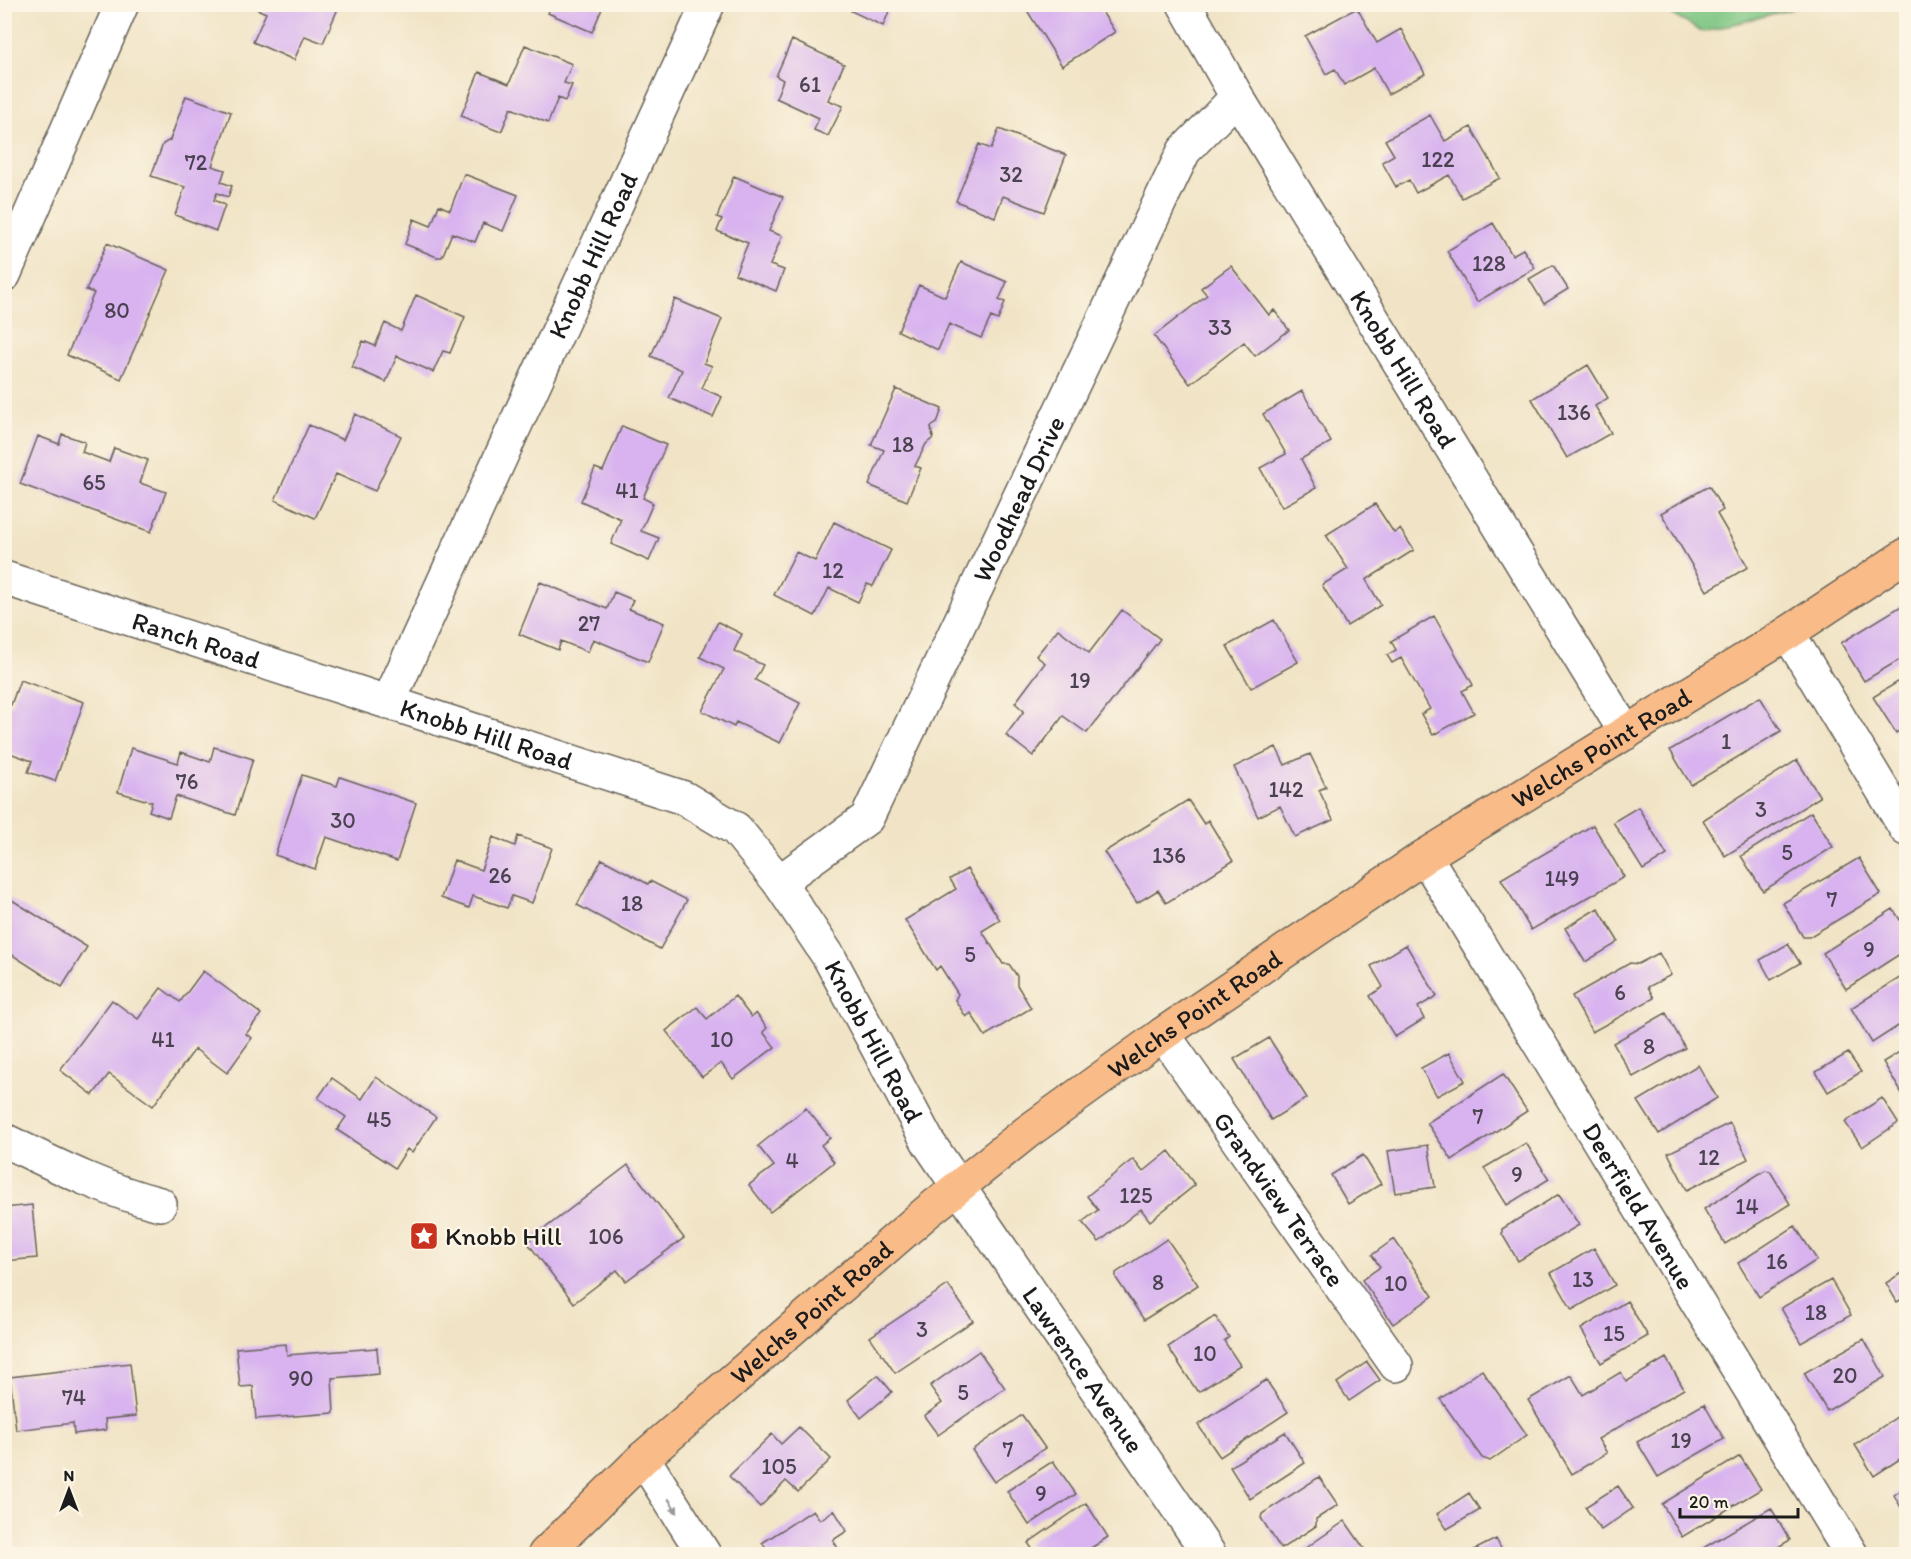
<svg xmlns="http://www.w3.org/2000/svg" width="1911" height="1559" viewBox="0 0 1911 1559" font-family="Itim,sans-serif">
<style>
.green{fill:#7ec683;stroke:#4d7150;stroke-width:1.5}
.building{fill:#d8b3ef}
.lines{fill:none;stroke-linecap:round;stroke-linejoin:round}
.minor-casing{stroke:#676258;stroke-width:36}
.major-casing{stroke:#676258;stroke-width:36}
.minor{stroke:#fff;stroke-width:33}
.major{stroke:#f9bc89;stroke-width:33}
.oneway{fill:#999}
.labels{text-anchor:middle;stroke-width:4.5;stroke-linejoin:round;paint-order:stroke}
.number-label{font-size:22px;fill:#4b4251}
.street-label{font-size:26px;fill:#1c1c1c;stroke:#fcf5e5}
.poi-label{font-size:26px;fill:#1c1c1c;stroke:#fcf5e5;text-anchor:start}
</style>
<rect width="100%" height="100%" fill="#fcf5e5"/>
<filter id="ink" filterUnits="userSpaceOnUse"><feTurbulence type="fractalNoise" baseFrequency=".0167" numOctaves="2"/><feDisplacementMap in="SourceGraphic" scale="12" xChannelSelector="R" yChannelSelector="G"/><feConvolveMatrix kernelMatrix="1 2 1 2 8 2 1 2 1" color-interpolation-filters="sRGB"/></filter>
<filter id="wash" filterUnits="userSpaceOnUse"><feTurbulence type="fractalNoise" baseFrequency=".008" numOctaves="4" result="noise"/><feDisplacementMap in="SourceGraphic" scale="24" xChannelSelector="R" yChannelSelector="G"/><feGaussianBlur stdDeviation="1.35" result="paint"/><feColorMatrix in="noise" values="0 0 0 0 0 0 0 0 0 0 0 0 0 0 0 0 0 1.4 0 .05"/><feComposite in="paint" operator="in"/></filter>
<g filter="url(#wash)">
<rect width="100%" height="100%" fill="#f1e4c6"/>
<!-- green -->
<path class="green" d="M1654,5h143l-5,4 -89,23z"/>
<g id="blocks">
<!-- building -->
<path class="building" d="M245,4h95l-17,39 -18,-7 -11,24 -41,-18 13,-29z
M552,4h52l-12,28 -44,-19z
M854,4h38l-9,22 -32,-15z
M1023,4h74l18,28 -53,34z
M1357,8l20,35 24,-14 24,45 -37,20 -14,-26 -30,17 -9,-16 -9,5 -21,-38z
M792,40l52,24 -16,36 15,6 -15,30 -14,-6 5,-12 -43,-20 7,-18 -7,-4z
M525,45l47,19 -8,19 8,2 -7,16 -7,-3 -10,25 -37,-15 -9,22 -4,1 -37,-15 18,-44 30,12z
M186,96l45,16 -19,54 13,4 -4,12 11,4 -4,11 -11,-4 -3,7 11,5 -9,26 -41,-16 10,-28 -34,-11 12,-32 7,-4z
M1430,115l15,26 26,-14 29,51 -38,20 -13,-23 -33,18 -7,-13 -13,7 -14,-25 12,-7 -9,-15z
M999,129l67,26 -22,57 -41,-16 -8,21 -39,-16 23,-57 12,5z
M464,174l54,21 -15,36 -20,-8 -8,19 -23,-9 -10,24h-5l-32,-13 9,-25 17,7 8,-21 11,5z
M734,176l49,21 -14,34 13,5 -12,29 14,5 -8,21 -41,-17 13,-31 -31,-12 5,-12 -5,-2z
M1493,223l19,32 11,-6 12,19 -58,34 -30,-51z
M107,243l62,27 -48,109 -54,-24 27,-62 -8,-3z
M961,262l46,20 -8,18 6,2 -7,18 -7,-3 -10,21 -32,-14 -11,26 -40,-19 21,-46 26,12z
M1553,265l15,24 -24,15 -15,-25z
M1231,266l38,49 5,-5 15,20 -34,26 -11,-14 -54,42 -36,-48 53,-41 -6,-7z
M416,295l49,22 -15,36 -7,-2 -10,21 -36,-16 -11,26 -34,-15 11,-26 12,5 10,-23 16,8z
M675,299l47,20 -18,44 8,3 -10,22 20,9 -9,20 -44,-19 13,-28 -31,-14z
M1588,365l20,33 -13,8 16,27 -44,25 -35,-59z
M896,389l46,20 -5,14 -6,4 2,11 -7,6 -11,22 6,2 -14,33 -38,-16 15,-35 -13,-5z
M1302,391l29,51 -30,17 15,29 -34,19 -22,-39 26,-14 -23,-40z
M355,414l46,22 -26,55 -39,-17 -21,44 -40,-18 34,-75 34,15z
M622,426l44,19 -23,53 10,5 -12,28 18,7 -10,23 -38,-17 10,-25 -40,-18 14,-33 8,3z
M62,434l23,8 -3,10 27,10 5,-14 34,12 -8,23 26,9 -15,40 -131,-48 18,-48 21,8z
M1709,486l14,24 -6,4 31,53 -41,24 -46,-78z
M1375,504l19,29 6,-4 14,21 -48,30 15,25 -34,21 -25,-41 26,-16 -22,-34z
M834,522l57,28 -18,36 -6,-2 -9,18 -29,-14 -14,28 -41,-21 22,-43 19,9z
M540,582l67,27 7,-17 19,8 -4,9 35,14 -16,39 -55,-23 -5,13 -27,-11 -3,9 -39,-16z
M1906,603v53l-42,25 -23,-38z
M1122,610l38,29 -73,94 -24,-17 -30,40 -27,-21 18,-24 -9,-8 30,-40 -9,-7 22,-27 31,24z
M1434,616l39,69 -11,6 12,22 -41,22 -12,-21 9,-5 -29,-51 -9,5 -5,-8 9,-5 -5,-9z
M1274,620l24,42 -47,26 -24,-42z
M718,622l24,12 -8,17 29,14 -8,15 45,23 -20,40 -44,-21 -2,5 -32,-16 22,-42 -24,-12z
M1906,677v50l-10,6 -23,-36z
M20,680l64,22 -29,79 -27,-9 4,-11 -28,-10v-48l7,2z
M1760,697l21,34 -90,54 -21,-35z
M214,747l39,12 -18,56 -59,-19 -7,22 -20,-7 3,-9 -34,-10 13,-44 47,15 3,-11 29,10z
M1276,747l9,18 25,-11 16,33 -7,3 14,30 -38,17 -15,-31 -22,11 -24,-50z
M1797,760l23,37 -95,59 -22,-36z
M302,775l35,11 3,-9 76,26 -19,58 -71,-24 -11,32 -40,-14z
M1188,800l16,24 4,-4 25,41 -67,42 -8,-13 -21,13 -33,-51z
M1638,807l29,48 -24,15 -30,-48z
M1811,812l22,35 -70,44 -22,-35z
M1593,825l31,52 -93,53 -30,-51z
M518,836l34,12 -20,55 -20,-7 -5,12 -34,-12 -4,12 -28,-10 13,-38 27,10 12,-33 22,9z
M1859,858l22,36 -72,43h-6l-20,-34z
M602,859l46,25 2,-3 37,19 -27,49 -83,-44z
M967,869l33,51 -18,11 21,33h6l8,12v9l14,23 -46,28 -14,-23 -5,4 -11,-17 3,-6 -18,-28 -4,4 -31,-50 51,-31 -6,-10z
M4,895l83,52 -25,40 -51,-33 -7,10z
M1598,908l20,33 -4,4 -29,17 -20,-34z
M1893,909l13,20v21l-60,39 -23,-36z
M1788,944l12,19 -29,17 -11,-20z
M1406,945l31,51 -19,11 6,12 -29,18 -25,-41 13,-9 -12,-21z
M1659,953l12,22 -23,12 6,11 -62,34 -20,-36 58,-33 8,1z
M203,971l58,43 -15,20 6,4 -25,35 -32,-24 -42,57 -44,-32 -16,21 -33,-25 52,-70 26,19 23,-31 19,14z
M1906,974v47l-34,22 -21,-35z
M735,996l16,21 5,-4 11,15 -4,4 12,15 -42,32 -12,-16 -19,14 -36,-46 31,-24 10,12z
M1666,1013l19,35 -52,29 -20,-34z
M1269,1038l38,60 -36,22 -37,-61z
M1906,1048v52l-23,-38z
M1449,1053l16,28 -28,15 -16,-28z
M1848,1053l13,19 -33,20 -12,-20z
M1698,1065l19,33 -58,36 -21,-33z
M1503,1074l24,37 -75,49 -25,-37z
M376,1077l60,40 -24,36 -5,-4 -12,19 -58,-38 9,-13 -28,-19 14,-20 30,21z
M1882,1098l16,25 -36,24 -17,-25z
M806,1108l24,30 -9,7 13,17 -64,50 -21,-27 25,-19 -16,-20z
M1730,1123l18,36 -61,31 -19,-37z
M1526,1143l23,36 -42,26 -23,-37z
M1428,1145l7,42 -40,6 -7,-42z
M1169,1151l26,34 -45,36 -9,-12 -42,33 -17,-20 16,-12 -11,-14 46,-37 10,13z
M1363,1155l18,29 -33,20 -17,-29z
M628,1165l56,73 -58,43 -9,-11 -43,33 -47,-61z
M1765,1170l5,1 20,33 -65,40 -21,-35z
M1559,1194l20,31 -61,36 -16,-27v-5z
M32,1205l5,53 -33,3v-53z
M1795,1226l22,34 -58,37 -21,-34z
M1167,1239l31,46 -54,35 -28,-42v-5z
M1394,1239l39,57 -40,28 -31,-44 18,-13 -8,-12z
M1594,1248l21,37 -43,25 -21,-37z
M1906,1270v27l-9,5 -11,-19z
M1831,1280l20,35 -50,28 -20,-35z
M948,1285l25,36 -78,52 -25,-36z
M1627,1301l21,35 -47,27 -20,-34z
M1215,1316l14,21 -5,4 16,24 -40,26h-3l-29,-44z
M1864,1339l21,38 -58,34 -23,-38z
M286,1344l1,11 90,-7 2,26 -47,4 2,35 -78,6 -3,-33 -13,1 -4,-39z
M979,1351l26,37 -67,47 -14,-19 18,-13 -12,-17z
M1666,1358l18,31 -86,50 9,14 -35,21 -44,-74 43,-25 12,20 38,-23 5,10z
M1367,1362l13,18 -31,21 -12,-18z
M130,1363l6,53 -31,3 1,11 -32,4 -1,-11 -57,7 -6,-53z
M1482,1370l45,65 -37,26 -8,-3 -42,-59z
M878,1375l14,17 -31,26 -13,-18z
M1266,1380l22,32 -68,45 -22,-32z
M1704,1404l20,35 -66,38 -21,-35z
M1906,1411v44l-32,21 -19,-31z
M1022,1415l23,33 -51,34 -22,-32z
M799,1427l32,32 -33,33 -12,-11 -26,26 -31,-31 43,-42 9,10z
M1285,1432l20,31 -55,36 -20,-32z
M1740,1456l21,33 -79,48 -20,-33z
M1053,1461l23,33 -47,31 -22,-34z
M1319,1477l19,28 -22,14v7l-35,23 -20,-31 1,-4z
M1618,1486l15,22 -32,22 -16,-23z
M1906,1487v29l-12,-21z
M1469,1493l11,17 -33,19 -10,-15z
M1086,1503l22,34 -26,17h-46l-8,-11z
M1771,1508l19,32 -12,7 3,4 -6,3h-82z
M813,1510l7,10 14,-10 13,21 -14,9 7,12 -4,2h-66l-8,-11z
M1345,1521l23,33h-71z
M1496,1539l8,15h-38z"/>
</g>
</g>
<g filter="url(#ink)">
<use href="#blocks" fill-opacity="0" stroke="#676258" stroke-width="1.5"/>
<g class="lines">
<!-- minor casing -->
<g class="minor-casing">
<g id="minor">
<path id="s1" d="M1184,4l53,93 389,636"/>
<path d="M4,275l118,-271"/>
<path id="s2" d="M4,578l680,220 52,31 43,53 50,75 99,185 281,412"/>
<path d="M1788,633l118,196"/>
<path id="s3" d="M389,701l319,-697"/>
<path id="s4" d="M1425,856l426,698"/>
<path id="s5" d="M779,882l88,-64 317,-667 53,-54"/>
<path id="s6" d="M1163,1034l233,331"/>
<path d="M4,1140c51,25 100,50 156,64"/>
<path d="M643,1458l61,96"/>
</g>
</g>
<!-- major casing -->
<g class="major-casing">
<g id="major">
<path id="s7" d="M545,1554l98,-96 284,-246 100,-80 136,-98 262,-178 363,-223 118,-78"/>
</g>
</g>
<!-- minor -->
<use href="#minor" class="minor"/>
<!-- major -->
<use href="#major" class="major"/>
</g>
<!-- one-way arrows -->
<defs><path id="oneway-solid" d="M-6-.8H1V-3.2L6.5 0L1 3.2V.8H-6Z" transform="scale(1.5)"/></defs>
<use class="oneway" href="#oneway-solid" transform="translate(673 1506) rotate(58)"/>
</g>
<!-- icons -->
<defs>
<g id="sight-square" transform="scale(1.5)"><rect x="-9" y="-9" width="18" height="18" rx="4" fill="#c8321e" stroke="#fcf5e5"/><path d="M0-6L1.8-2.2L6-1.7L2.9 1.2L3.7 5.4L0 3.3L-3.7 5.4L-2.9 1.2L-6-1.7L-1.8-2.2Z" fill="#fff"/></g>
</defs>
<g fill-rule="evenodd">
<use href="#sight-square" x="424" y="1236"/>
</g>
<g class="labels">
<!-- number labels -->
<g class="number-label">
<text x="810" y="92">61</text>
<text x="1438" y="167">122</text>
<text x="196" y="170">72</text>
<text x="1011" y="182">32</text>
<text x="1489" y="271">128</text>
<text x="117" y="318">80</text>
<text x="1220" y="335">33</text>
<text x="1574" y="420">136</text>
<text x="903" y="452">18</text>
<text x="94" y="490">65</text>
<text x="627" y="498">41</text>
<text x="833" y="578">12</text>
<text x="589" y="631">27</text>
<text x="1080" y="688">19</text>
<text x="1726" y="749">1</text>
<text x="187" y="789">76</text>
<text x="1286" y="797">142</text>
<text x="1761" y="817">3</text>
<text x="343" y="828">30</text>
<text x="1787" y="860">5</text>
<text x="1169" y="863">136</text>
<text x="500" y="883">26</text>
<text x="1562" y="886">149</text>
<text x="1832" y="907">7</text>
<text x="632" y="911">18</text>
<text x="1869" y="957">9</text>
<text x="970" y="962">5</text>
<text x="1620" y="1000">6</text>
<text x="163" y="1047">41</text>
<text x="722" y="1047">10</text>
<text x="1649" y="1054">8</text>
<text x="1478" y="1124">7</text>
<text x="379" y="1127">45</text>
<text x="1709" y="1165">12</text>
<text x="792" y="1168">4</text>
<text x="1517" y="1182">9</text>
<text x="1136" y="1203">125</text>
<text x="1747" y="1214">14</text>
<text x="606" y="1244">106</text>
<text x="1777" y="1269">16</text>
<text x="1583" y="1287">13</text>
<text x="1158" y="1290">8</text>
<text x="1396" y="1291">10</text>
<text x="1816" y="1320">18</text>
<text x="922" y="1337">3</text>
<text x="1614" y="1341">15</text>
<text x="1205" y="1361">10</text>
<text x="1845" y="1383">20</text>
<text x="301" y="1386">90</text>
<text x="963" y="1400">5</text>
<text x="74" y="1405">74</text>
<text x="1681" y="1448">19</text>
<text x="1008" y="1457">7</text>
<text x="779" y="1474">105</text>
<text x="1041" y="1501">9</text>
</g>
<!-- street labels -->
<g class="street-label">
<text dy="9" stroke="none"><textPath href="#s3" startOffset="490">Knobb Hill Road</textPath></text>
<text dy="9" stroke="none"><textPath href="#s1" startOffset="426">Knobb Hill Road</textPath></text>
<text dy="9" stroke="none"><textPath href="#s5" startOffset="462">Woodhead Drive</textPath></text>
<text dy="9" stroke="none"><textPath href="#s2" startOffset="202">Ranch Road</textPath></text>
<text dy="9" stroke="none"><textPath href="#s2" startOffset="507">Knobb Hill Road</textPath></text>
<text dy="9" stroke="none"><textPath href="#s7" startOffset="1332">Welchs Point Road</textPath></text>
<text dy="9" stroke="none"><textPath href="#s7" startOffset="846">Welchs Point Road</textPath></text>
<text dy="9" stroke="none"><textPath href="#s2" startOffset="1029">Knobb Hill Road</textPath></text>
<text dy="9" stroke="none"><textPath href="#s6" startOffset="202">Grandview Terrace</textPath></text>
<text dy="9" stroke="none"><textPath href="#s4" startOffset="410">Deerfield Avenue</textPath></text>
<text dy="9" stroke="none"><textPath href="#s7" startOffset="360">Welchs Point Road</textPath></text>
<text dy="9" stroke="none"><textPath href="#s2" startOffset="1419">Lawrence Avenue</textPath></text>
</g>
<!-- poi labels -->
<g class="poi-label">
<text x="445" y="1245">Knobb Hill</text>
</g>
</g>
<!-- margin -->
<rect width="1911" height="1559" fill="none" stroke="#fcf5e5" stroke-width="24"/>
<!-- north arrow -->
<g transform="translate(69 1490)" stroke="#fcf5e5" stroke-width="4.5" paint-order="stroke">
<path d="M0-4.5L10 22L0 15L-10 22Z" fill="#1c1c1c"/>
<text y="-9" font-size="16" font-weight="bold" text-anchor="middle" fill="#1c1c1c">N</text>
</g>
<!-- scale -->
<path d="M1680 1508v9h118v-9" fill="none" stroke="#1c1c1c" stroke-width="3"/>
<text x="1689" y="1508" font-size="18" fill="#1c1c1c" stroke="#fcf5e5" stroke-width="4.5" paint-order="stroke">20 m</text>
</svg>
